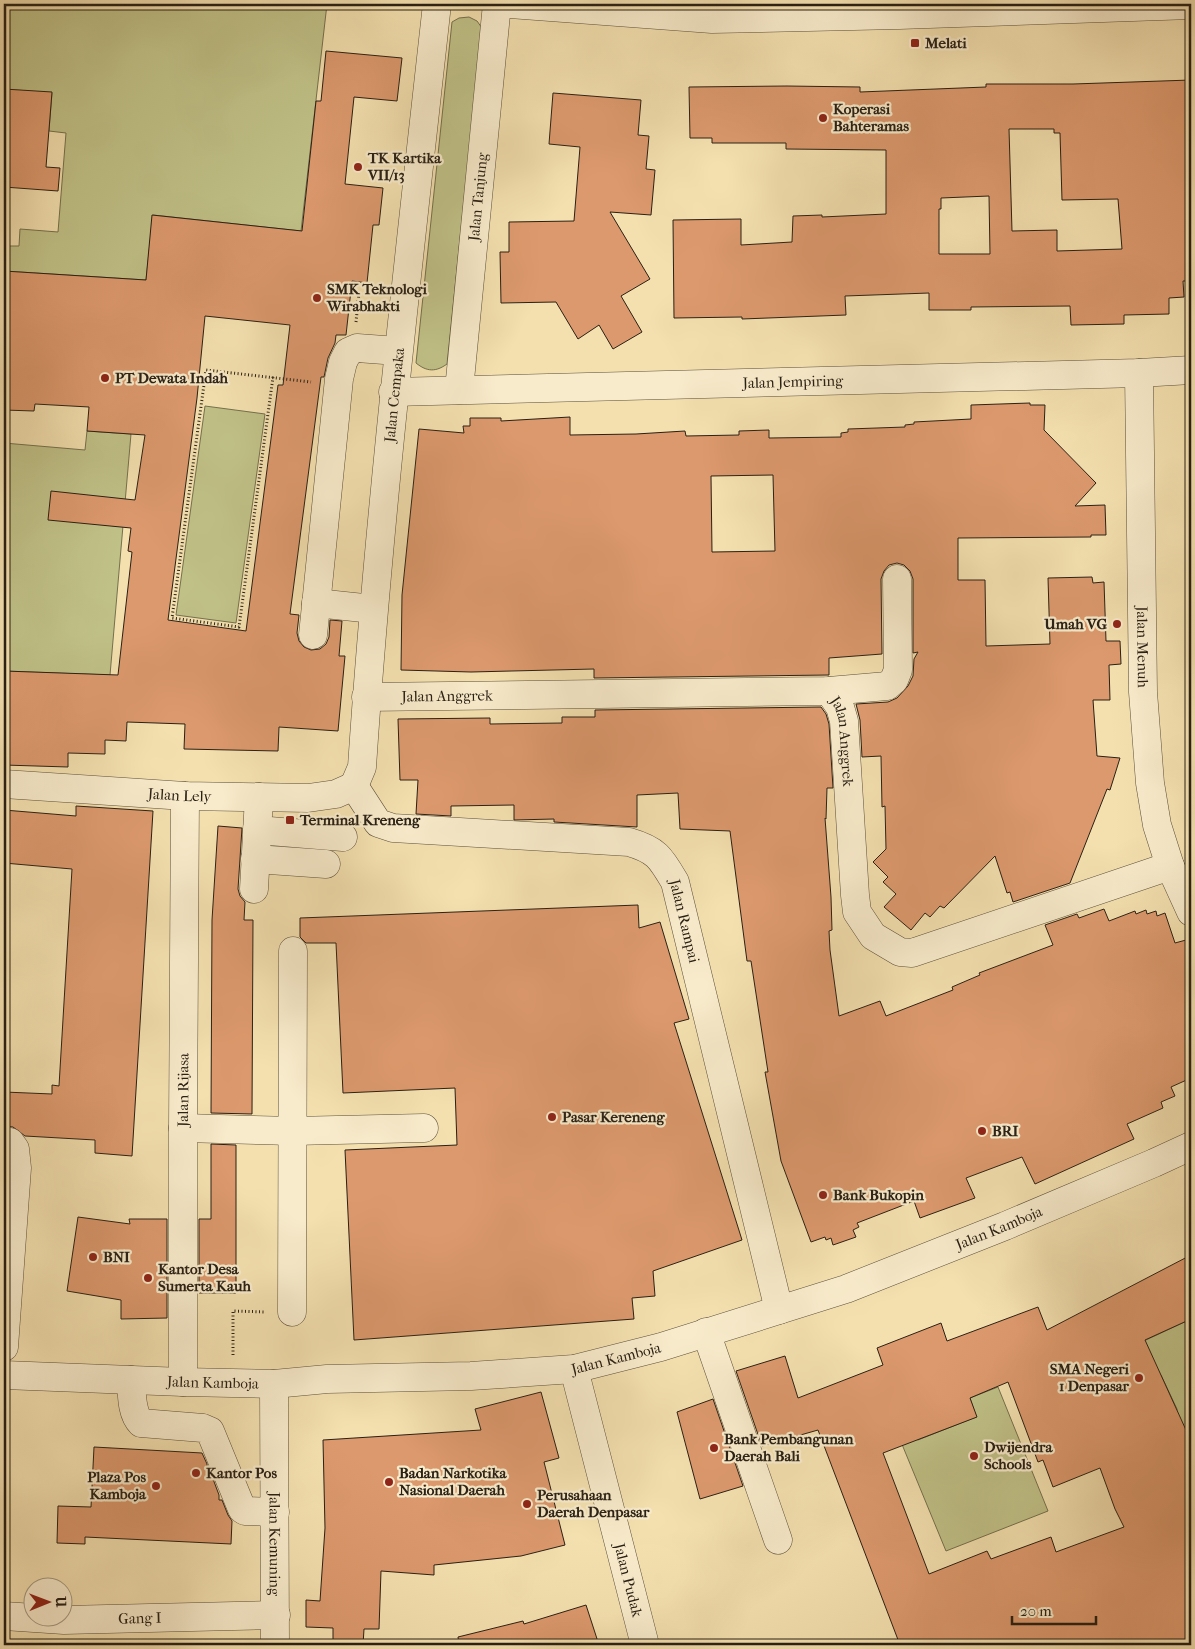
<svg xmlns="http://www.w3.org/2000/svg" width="1195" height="1649" viewBox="0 0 1195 1649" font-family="'IM FELL French Canon',serif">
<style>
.green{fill:#c0c187;stroke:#74704e}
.building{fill:#dc996d;stroke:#292015;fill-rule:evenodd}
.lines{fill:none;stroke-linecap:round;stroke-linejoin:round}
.minor-casing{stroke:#5c503c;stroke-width:29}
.path{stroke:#292015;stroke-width:3;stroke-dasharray:1 2.5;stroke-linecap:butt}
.minor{stroke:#f8ebcb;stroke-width:28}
.poi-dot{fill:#8f2418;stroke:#f8ebcb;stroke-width:2}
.labels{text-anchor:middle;stroke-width:4.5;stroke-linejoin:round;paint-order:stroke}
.poi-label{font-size:15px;font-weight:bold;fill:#292015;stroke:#f8ebcb;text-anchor:start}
.street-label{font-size:15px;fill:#292015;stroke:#f8ebcb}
</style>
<rect width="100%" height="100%" fill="#f4e0af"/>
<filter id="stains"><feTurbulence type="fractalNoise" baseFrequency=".004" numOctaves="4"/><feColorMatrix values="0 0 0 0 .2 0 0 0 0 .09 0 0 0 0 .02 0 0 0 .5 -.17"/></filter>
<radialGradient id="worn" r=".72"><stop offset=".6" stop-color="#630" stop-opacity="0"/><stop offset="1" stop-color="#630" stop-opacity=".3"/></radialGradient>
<!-- green -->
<path class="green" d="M4,4h323l-26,227 -148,-16 -7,65 -142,-9v-25h15l1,-17 38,3 8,-99 -17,-2 3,-38 -48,-4z
M469,17l8,4 5,7 -35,336c-11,8 -20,8 -31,-1l36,-341 7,-4z
M205,406l60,8 -29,209 -60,-8z
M87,431l44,3 -21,241 -106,-4v-228l81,7z
M1191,1319v124l-13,6 -1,-40 -16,-34 -30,-28z
M998,1387l50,124 -102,40 -52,-126 24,15 58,-23 -6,-19z"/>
<!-- building -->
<path class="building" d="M326,51l76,7 -5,43 -43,-4 -9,87 38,4 -4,37h-6l-6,58 -15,-2 -6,54h-10l-1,8 -7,15 -4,19h-3l-31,237 9,1 -2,18 2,8 5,6 7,3 9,-1 6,-5 3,-7 1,-17 12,1 -3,35h6l-7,75 -59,-4 -1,24 -94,-2 1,-25 -58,-2 -1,19 -21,-1v14l-37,-1v14l-64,-2v-94l114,4 14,-123 -4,-1 3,-23 -83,-8 3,-29 84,9 10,-65 -58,-4 2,-24 -54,-3 -1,7 -30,-1v-139l142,9 6,-65 150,16 14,-130h5zM205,316l85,9 -7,60h-5l-32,246 -78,-11 29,-222z
M1191,80v201h-8l1,16 -15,1v16l-45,1v9l-53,1 -1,-19 -99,1v3h-42v-17l-84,3 1,19 -104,4v-2l-68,1 -1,-98 68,-1v26l51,-3 1,-26 29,-1v2l64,-3v-64l-100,-1v-6h-74v-5h-22l-1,-51 98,-1 73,1v5l126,-5v-3h87zM1009,129h45v4h6l2,67 56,-1 4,50 -65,2v-21l-45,1zM989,196l1,58h-51v-45h2v-11z
M4,89l48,3 -6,75 14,1 -2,23 -54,-4z
M553,93l88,7 -3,35 11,1 -3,33 9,1 -4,45 -41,-3 40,67 -29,17 21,36 -29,17 -14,-24 -21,14 -22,-37 -55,1 -1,-51h9v-30l65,-1 6,-74 -31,-3z
M1030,403v2h15l-1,25 52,53 -21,23 30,-1 1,30h-15v2l-133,1v42h27l1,66 64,-2 -2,-66 44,-1 1,6 11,-1 2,59h14l1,23 -12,1 1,35h-17l4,56 23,2 -10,32 -3,-1 -37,94 -57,19 -3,-10 -3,1 -12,-37 -51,52 -4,-2 -10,11 -5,-4 -14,17 -27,-23 12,-13 -13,-12 5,-5 -15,-15 13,-13 -1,-43 -3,1 -1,-51 -19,1 -2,-37 -4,-16 32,-2 9,-4 11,-12 5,-10 1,-17 4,-7 -5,1v-74l-3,-8 -6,-6 -7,-2 -8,2 -5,6 -3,8 1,75 -53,4v17l-235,3v-9l-123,3 -70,-2 1,-75 17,-166 45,4 -1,-7h7v-8h31v3l69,-4v18l66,-1 49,-3 1,5 53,-1v-4l30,-1v8l72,-1v-4l7,-1v-3l57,-2v-2l9,-1v-2l57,-3v-14zM773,475l2,76 -63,1 -1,-76z
M821,707l5,7 3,10 4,64h-6l-1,31 -1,-1 6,79 1,33 -3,1 1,19 9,66 41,-15 6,15 67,-26 -1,-3 28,-12 -1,-2 74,-28 -8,-20 32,-11 2,4 25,-9 5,12 26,-10 1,3 10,-4 1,4 9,-3 1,5 8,-3 10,30 11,-3 5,13v125l-20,9 4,9 -14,6 2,6 -36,16 7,15 -99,45 -13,-27 -56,21 9,20 -55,20 -6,-17 -57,22 2,4 -6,3 3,7 -23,8 -2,-7 -5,2 -1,-3 -14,5 -30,-81 -16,-89h3l-17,-111h-4l-17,-130 -50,-2 -2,-36 -41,2v32l-83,-5v-3l-40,1v-15l-63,1v10l-35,-2 2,-34h-18l-2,-61 92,-1v6l72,-1v-6h33v-7z
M76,806l77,5 -21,345 -37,-3v-13l-70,-4 -12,-9 -9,-1v-34l48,2v-9l7,1 13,-217 -68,-6v-53l72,6z
M218,826l24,2 -4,61 2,7 5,6 -1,18h9l-1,194 -41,-1 1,-193z
M638,905l1,23 21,-6 29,97 -15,4 68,217 -89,31 2,25 -23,2 2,21 -280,21 -9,-190 112,-5 -2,-57 -112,5 -7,-150h-30l-6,-6v-19z
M211,1144l25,1v148h-37v-74h12z
M78,1217l52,7 -1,-5h38v99l-46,1v-19l-54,-9z
M1191,1255v64l-46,21 46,101v204h-291l-82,-215 -56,16 -26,-75 49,-15 13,42 85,-33 -6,-17 64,-25 6,18 91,-34 9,23zM1008,1382l30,80 5,-2 10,27 47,-19 15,41 9,18 -68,25 -5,-15 -60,22 -4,-8 -58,23 -46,-121 94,-36 -7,-19z
M541,1392l18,66 -15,4 21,83 -44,11 -87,9v10l-53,-4 -2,58h-15l-1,16h-30v-17l-27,-1v-27l14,1 5,-73 -2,-88 158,-10 -6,-21z
M713,1399l30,87 -43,13 -23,-87z
M94,1447l108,6 5,11v7h3l9,24v5h3l6,15 4,6 -1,23 -146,-7v7l-28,-1 1,-37 33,1z
M586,1605l13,40h-140l-1,-8 65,-16 1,3z"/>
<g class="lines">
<!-- minor casing -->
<g class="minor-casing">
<g id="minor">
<path d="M510,4l202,15 187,-4 292,-10"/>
<path id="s1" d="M1139,373l4,319 7,91 7,42 13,41 21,46"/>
<path id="s2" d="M459,390l38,-386"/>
<path id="s3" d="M393,392l746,-19 52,-3"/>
<path d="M316,603l57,6"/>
<path d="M313,635l26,-256 4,-17 5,-10 9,-4 41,3"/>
<path id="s4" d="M829,691l11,16 4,14 11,174 2,17 16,24 27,16 12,1 258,-87"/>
<path id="s5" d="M366,697l463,-6 58,-5 7,-6 4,-10 -1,-91"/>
<path id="s6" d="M4,784l181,12 123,2 28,-4 18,-8"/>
<path id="s7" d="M354,786l24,37 15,5 236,14c28,8 32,16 46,40l104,428"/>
<path id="s8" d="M354,786l8,-19c17,-255 47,-509 75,-763"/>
<path d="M257,830l86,7"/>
<path d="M255,859l71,5"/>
<path d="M254,889l5,-92"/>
<path d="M183,1128l110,3 131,-3"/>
<path d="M4,1141l6,1 5,7 2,19 -13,179"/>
<path d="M292,1312l1,-361"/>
<path d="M706,1332l72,208"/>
<path id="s9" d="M574,1369l71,276"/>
<path id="s10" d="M4,1375l179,7 91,2 53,-5 144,-3 103,-7 87,-22 185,-58 159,-63 149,-63 37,-17"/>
<path d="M131,1380c1,13 0,33 10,43l62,5 7,3 32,78 3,2 30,1"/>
<path id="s11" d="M183,1382v-254l2,-332"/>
<path id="s12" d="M274,1384l1,261"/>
<path id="s13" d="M4,1616l60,4 212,-5"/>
</g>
</g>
<!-- path -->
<path class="path" d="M356,322l3,-29
M273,377l-34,250 -67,-9 34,-248 105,12
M233,1355v-44l33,1"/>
<!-- minor -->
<use href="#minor" class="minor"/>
</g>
<!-- markers -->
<g class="poi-dot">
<rect x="910" y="38" width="10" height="10" rx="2.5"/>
<circle cx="823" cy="118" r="5"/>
<circle cx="358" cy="167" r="5"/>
<circle cx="317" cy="298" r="5"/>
<circle cx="105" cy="378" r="5"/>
<circle cx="1117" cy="624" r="5"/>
<rect x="285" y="815" width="10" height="10" rx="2.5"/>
<circle cx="552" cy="1117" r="5"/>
<circle cx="982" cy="1131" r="5"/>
<circle cx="823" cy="1195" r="5"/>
<circle cx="93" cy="1257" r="5"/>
<circle cx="148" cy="1278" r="5"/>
<circle cx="1139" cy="1378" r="5"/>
<circle cx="714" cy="1448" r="5"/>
<circle cx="974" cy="1456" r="5"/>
<circle cx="196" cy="1473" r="5"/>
<circle cx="389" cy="1482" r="5"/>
<circle cx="156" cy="1486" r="5"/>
<circle cx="527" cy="1504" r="5"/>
</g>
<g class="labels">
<!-- poi labels -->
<g class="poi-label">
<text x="925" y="48">Melati</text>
<text x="833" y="114">Koperasi<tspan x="833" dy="17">Bahteramas</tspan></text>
<text x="368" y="163">TK Kartika<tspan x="368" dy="17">VII/13</tspan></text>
<text x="327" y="294">SMK Teknologi<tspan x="327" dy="17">Wirabhakti</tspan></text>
<text x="115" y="383">PT Dewata Indah</text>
<text x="1107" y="629" text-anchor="end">Umah VG</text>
<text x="300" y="825">Terminal Kreneng</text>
<text x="562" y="1122">Pasar Kereneng</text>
<text x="992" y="1136">BRI</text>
<text x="833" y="1200">Bank Bukopin</text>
<text x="103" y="1262">BNI</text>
<text x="158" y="1274">Kantor Desa<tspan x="158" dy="17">Sumerta Kauh</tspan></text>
<text x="1129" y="1374" text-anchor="end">SMA Negeri<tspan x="1129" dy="17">1 Denpasar</tspan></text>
<text x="724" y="1444">Bank Pembangunan<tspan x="724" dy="17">Daerah Bali</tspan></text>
<text x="984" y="1452">Dwijendra<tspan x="984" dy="17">Schools</tspan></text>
<text x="206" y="1478">Kantor Pos</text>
<text x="399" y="1478">Badan Narkotika<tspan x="399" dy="17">Nasional Daerah</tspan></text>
<text x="146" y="1482" text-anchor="end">Plaza Pos<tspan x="146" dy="17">Kamboja</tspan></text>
<text x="537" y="1500">Perusahaan<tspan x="537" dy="17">Daerah Denpasar</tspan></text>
</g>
<!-- street labels -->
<g class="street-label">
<text dy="5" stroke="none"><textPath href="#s2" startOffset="194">Jalan Tanjung</textPath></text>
<text dy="5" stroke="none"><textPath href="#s3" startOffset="400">Jalan Jempiring</textPath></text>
<text dy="5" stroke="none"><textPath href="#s8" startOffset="394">Jalan Cempaka</textPath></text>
<text dy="5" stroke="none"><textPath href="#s1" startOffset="274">Jalan Menuh</textPath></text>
<text dy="5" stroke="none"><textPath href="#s5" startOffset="81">Jalan Anggrek</textPath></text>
<text dy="5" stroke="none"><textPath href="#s4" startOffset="54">Jalan Anggrek</textPath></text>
<text dy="5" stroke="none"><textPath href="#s6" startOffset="176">Jalan Lely</textPath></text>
<text dy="5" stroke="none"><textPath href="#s7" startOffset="400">Jalan Rampai</textPath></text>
<text dy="5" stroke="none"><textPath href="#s11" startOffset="292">Jalan Rijasa</textPath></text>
<text dy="5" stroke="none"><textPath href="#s10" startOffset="1019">Jalan Kamboja</textPath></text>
<text dy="5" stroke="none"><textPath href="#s10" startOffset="614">Jalan Kamboja</textPath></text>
<text dy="5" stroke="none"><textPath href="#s10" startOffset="209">Jalan Kamboja</textPath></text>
<text dy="5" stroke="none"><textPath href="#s12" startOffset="160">Jalan Kemuning</textPath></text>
<text dy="5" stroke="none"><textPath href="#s9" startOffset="218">Jalan Pudak</textPath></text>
<text dy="5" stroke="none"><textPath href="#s13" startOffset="136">Gang I</textPath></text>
</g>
</g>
<!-- margin -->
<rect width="1195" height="1649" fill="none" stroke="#f4e0af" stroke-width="20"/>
<rect x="5" y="5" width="1185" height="1639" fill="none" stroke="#292015" stroke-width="2.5"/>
<rect x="10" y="10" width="1175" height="1629" fill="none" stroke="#292015"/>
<!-- north arrow -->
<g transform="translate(48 1602) rotate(89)"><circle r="24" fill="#f8ebcb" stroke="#a59a82"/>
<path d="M0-4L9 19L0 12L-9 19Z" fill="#8f2418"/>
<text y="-8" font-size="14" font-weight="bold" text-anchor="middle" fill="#292015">U</text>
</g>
<!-- scale -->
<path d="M1012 1616v8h84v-8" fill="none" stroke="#292015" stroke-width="2.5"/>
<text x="1020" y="1616" font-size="15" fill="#292015" stroke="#f8ebcb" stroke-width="4" paint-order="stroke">20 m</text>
<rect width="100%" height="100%" filter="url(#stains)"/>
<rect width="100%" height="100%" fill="url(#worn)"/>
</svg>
